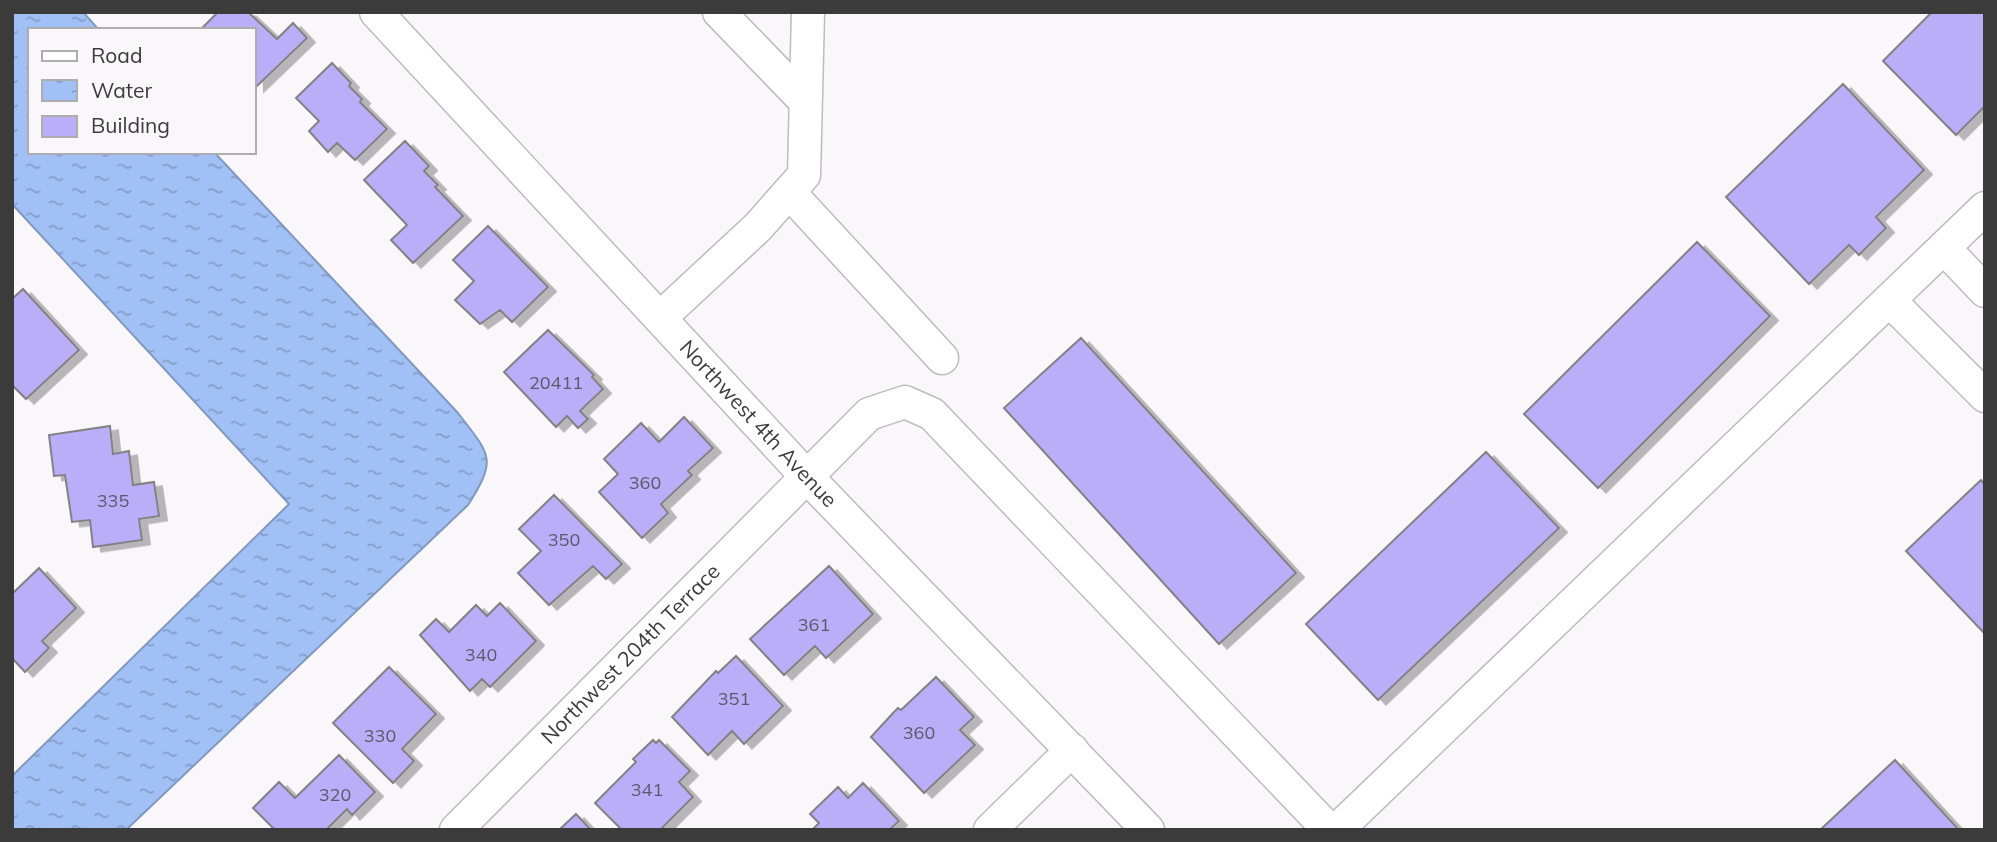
<svg xmlns="http://www.w3.org/2000/svg" width="1997" height="842" viewBox="0 0 1997 842" font-family="Mulish,sans-serif">
<style>
.water{fill:url(#water-ripples);stroke:#8398be;stroke-width:2}
.building{fill:#baaef8;stroke:#828184;stroke-width:2;filter:url(#shadow)}
.lines{fill:none;stroke-linecap:round;stroke-linejoin:round}
.street-casing{stroke:#bdbbbe;stroke-width:35}
.street{stroke:#fff;stroke-width:32}
.labels{text-anchor:middle;stroke-width:7;stroke-linejoin:round;paint-order:stroke}
.number-label{font-size:18px;fill:#5c586b}
.street-label{font-size:21px;fill:#3c3b3c;stroke:#f9f7fa}
</style>
<defs>
<pattern id="water-ripples" width="26" height="14" patternUnits="userSpaceOnUse" patternTransform="scale(1.75)"><rect width="26" height="14" fill="#a1c0f6"/><path d="M2 4q2-2 4 0t4 0M15 11q2-2 4 0t4 0" fill="none" stroke="#849dc8"/></pattern>
<filter id="shadow"><feDropShadow dx="8" dy="4.5" stdDeviation="0" flood-color="#0004"/></filter>
</defs>
<rect width="100%" height="100%" fill="#f9f7fa"/>
<!-- water -->
<path class="water" d="M12,12h71l16,18h-69v122h184l244,261c32,42 40,45 10,92l-342,325h-114v-54l277,-272 -277,-300z"/>
<!-- building -->
<path class="building" d="M248,12l29,27 16,-16 14,15 -51,49 -2,-57 -53,-1 17,-17z
M1932,12h53v94l-29,29 -73,-74z
M332,63l19,20 -2,3 13,13 -2,3 27,27 -32,31 -18,-17 -9,9 -19,-21 10,-10 -23,-23z
M1843,84l81,86 -48,47 10,11 -27,27 -10,-10 -40,39 -83,-87z
M405,141l24,25 -5,5 14,14 -3,2 28,29 -50,47 -22,-23 16,-15 -43,-45z
M488,226l60,61 -36,35 -12,-12 -20,14 -25,-24 19,-19 -21,-21z
M1697,242l73,74 -172,172 -74,-74z
M23,289l56,61 -53,49 -14,-14v-86z
M548,330l46,45 -2,2 11,12 -23,22 8,8 -10,9 -11,-12 -11,11 -52,-55z
M1081,338l215,235 -77,71 -215,-236z
M684,417l29,31 -25,23 4,4 -31,29 7,9 -26,25 -43,-46 19,-18 -14,-15 37,-36 18,19z
M110,426l3,28 16,-3 4,34 21,-3 5,34 -20,3 3,21 -49,7 -3,-27 -18,2 -7,-47 -11,1 -5,-41z
M1486,452l73,76 -181,172 -72,-76z
M1981,480l4,5v149l-79,-83z
M554,495l68,69 -16,15 -13,-13 -44,39 -31,-32 23,-22 -22,-22z
M829,566l44,48 -47,44 -11,-12 -31,29 -34,-36z
M39,568l37,40 -34,33 7,7 -24,24 -13,-14v-64z
M500,603l36,38 -46,46 -8,-8 -12,12 -50,-56 16,-16 13,13 27,-27 11,11z
M736,656l47,50 -39,38 -12,-13 -24,24 -36,-38 44,-46 2,2z
M389,667l47,47 -34,35 12,12 -21,22 -60,-60z
M936,677l38,40 -14,13 15,15 -51,48 -53,-56 23,-25 4,-4 3,2z
M653,740l3,3 3,-3 31,31 -11,11 14,15 -33,33h-38l-27,-27 41,-41 -3,-3z
M339,755l36,37 -23,23 -5,-6 -21,21h-51l-22,-22 26,-26 16,16z
M1895,760l64,70h-139z
M863,783l36,38 -10,9h-77l7,-7 -9,-9 28,-27 10,11z
M576,814l15,16h-32z"/>
<g class="lines">
<!-- street casing -->
<g class="street-casing">
<g id="street">
<path id="s1" d="M376,12l432,466 340,352"/>
<path d="M719,12l86,89"/>
<path d="M789,192l153,166"/>
<path d="M1944,248l41,43"/>
<path d="M1889,300l96,96"/>
<path d="M660,318l98,-91 46,-52 4,-163"/>
<path id="s2" d="M456,830l413,-416 36,-12 27,12 397,416"/>
<path d="M990,830l82,-80"/>
<path d="M1337,830l648,-622"/>
</g>
</g>
<!-- street -->
<use href="#street" class="street"/>
</g>
<g class="labels">
<!-- number labels -->
<g class="number-label">
<text x="556" y="389">20411</text>
<text x="645" y="489">360</text>
<text x="113" y="507">335</text>
<text x="564" y="546">350</text>
<text x="814" y="631">361</text>
<text x="481" y="661">340</text>
<text x="734" y="705">351</text>
<text x="919" y="739">360</text>
<text x="380" y="742">330</text>
<text x="647" y="796">341</text>
<text x="335" y="801">320</text>
</g>
<!-- street labels -->
<g class="street-label">
<text dy="7" stroke="none"><textPath href="#s1" startOffset="562">Northwest 4th Avenue</textPath></text>
<text dy="7" stroke="none"><textPath href="#s2" startOffset="248">Northwest 204th Terrace</textPath></text>
</g>
</g>
<!-- border -->
<rect width="1997" height="842" fill="none" stroke="#3c3b3c" stroke-width="28"/>
<!-- legend -->
<rect x="28" y="28" width="228" height="126" fill="#f9f7fa" stroke="#adacae" stroke-width="2"/>
<rect x="42" y="51" width="35" height="10" fill="#ffffff" stroke="#adacae" stroke-width="2"/>
<text x="91" y="63" font-size="21" fill="#3c3b3c">Road</text>
<rect x="42" y="80" width="35" height="21" fill="url(#water-ripples)" stroke="#adacae" stroke-width="2"/>
<text x="91" y="98" font-size="21" fill="#3c3b3c">Water</text>
<rect x="42" y="116" width="35" height="21" fill="#baaef8" stroke="#adacae" stroke-width="2"/>
<text x="91" y="133" font-size="21" fill="#3c3b3c">Building</text>
</svg>
